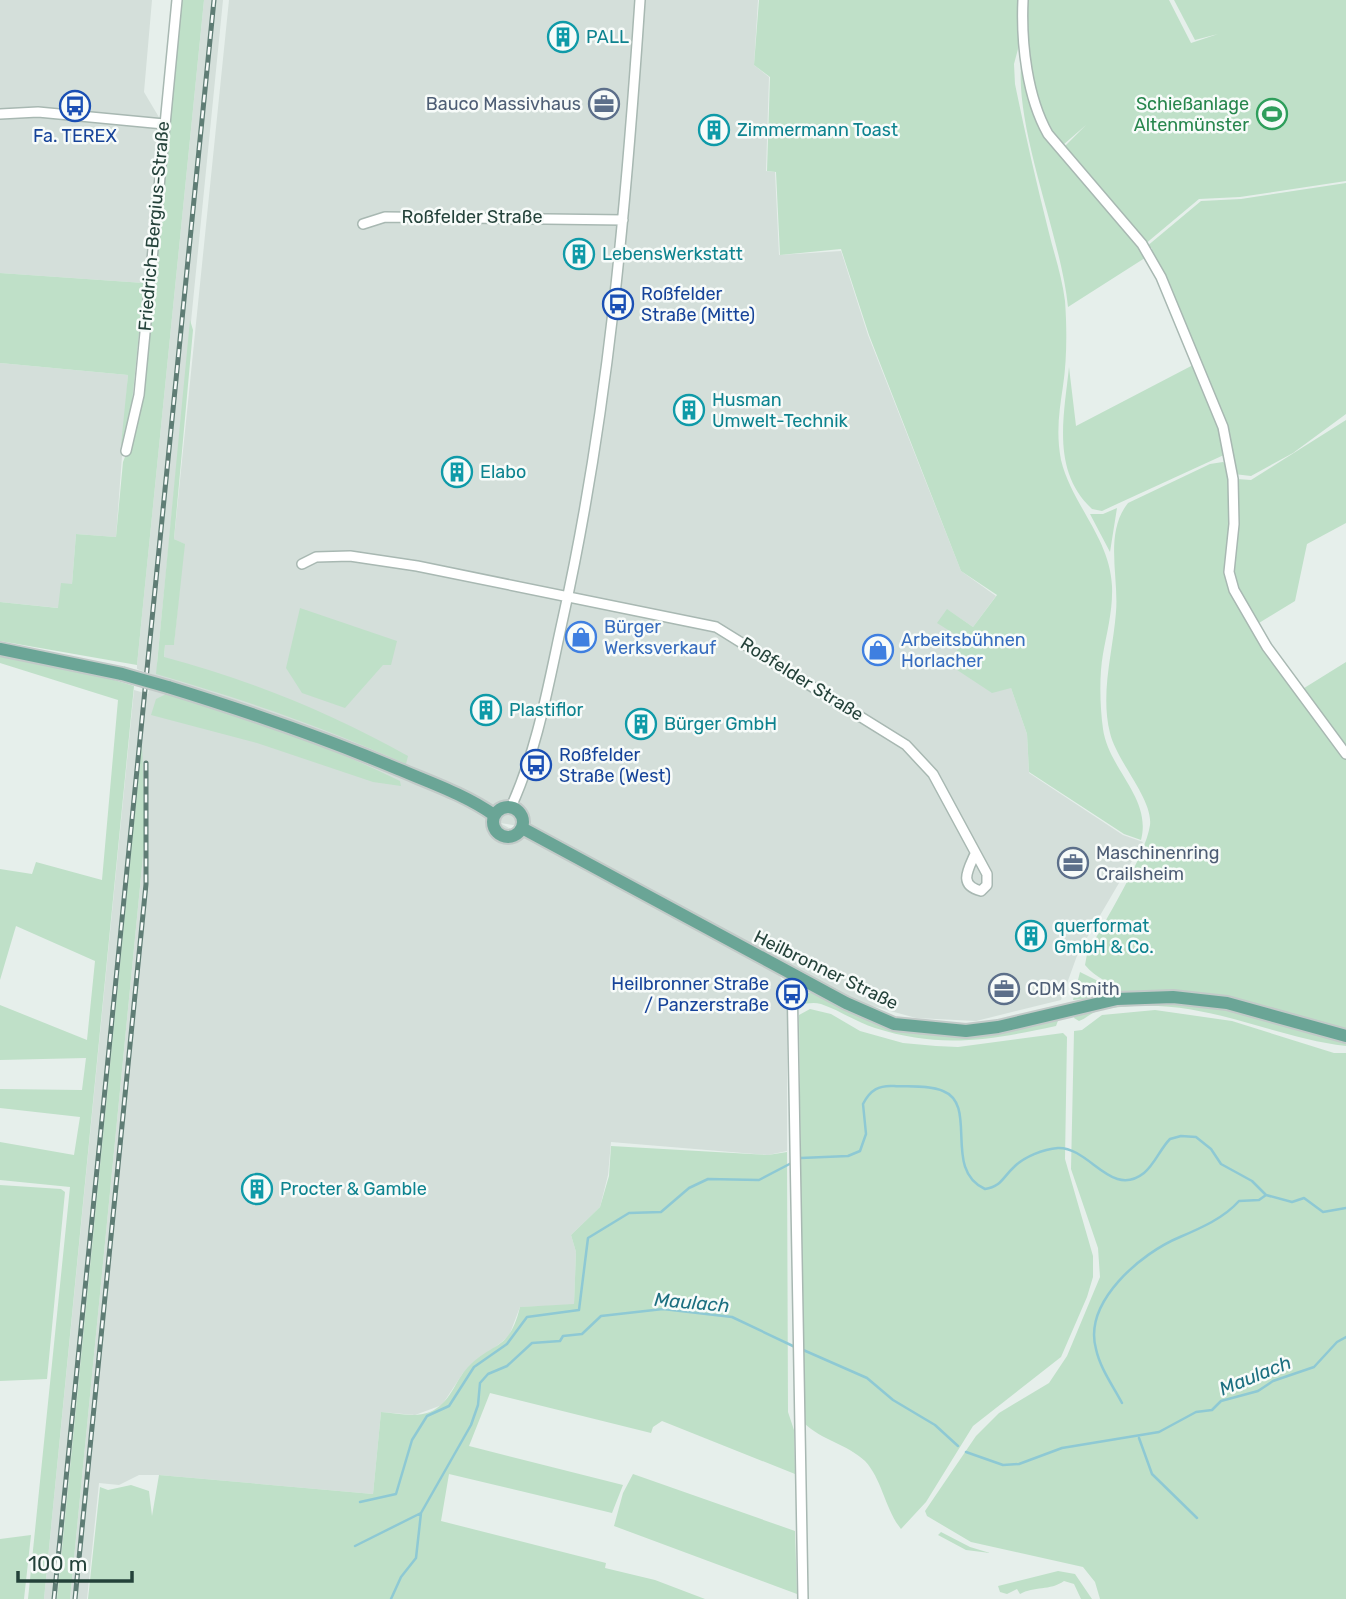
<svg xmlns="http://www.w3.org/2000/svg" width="1346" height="1599" viewBox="0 0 1346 1599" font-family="Rubik,sans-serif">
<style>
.built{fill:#d4dfda}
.green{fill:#bfe0c8}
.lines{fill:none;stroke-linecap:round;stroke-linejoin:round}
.stream{stroke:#8ec9d4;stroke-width:2.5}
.minor-casing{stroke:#a8b8b2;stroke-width:12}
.major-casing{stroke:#c2cac8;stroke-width:16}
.minor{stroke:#fff;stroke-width:9}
.major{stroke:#6aa596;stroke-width:12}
.rail-casing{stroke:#5f7d75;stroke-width:5}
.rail{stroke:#f7fbf9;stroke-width:2.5;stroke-dasharray:8;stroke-linecap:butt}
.major-bridge-casing{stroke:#c2cac8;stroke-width:16;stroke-linecap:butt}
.major-bridge{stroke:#6aa596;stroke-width:12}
.labels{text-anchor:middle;stroke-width:5;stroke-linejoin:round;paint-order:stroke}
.culture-label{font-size:18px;fill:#0d838f;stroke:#f7fbf9;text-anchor:start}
.service-label{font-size:18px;fill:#4e5e75;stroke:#f7fbf9;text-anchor:start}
.leisure-label{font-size:18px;fill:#27864d;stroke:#f7fbf9;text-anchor:end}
.transit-label{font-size:18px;fill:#164399;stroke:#f7fbf9;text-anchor:start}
.street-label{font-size:18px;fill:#24423a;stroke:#f7fbf9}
.shop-label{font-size:18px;fill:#366cbe;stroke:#f7fbf9;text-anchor:start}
.water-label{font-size:19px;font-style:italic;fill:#1c6f80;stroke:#f7fbf9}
</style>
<rect width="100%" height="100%" fill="#e6efeb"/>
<!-- built -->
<path class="built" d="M0,0h152l-8,92 16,27 -16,164 -144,-10z
M204,0h19l-66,663 7,-5 1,-13 9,-1 10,-100 -10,-5 55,-539h529l-4,65 15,12 -3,94 9,1 4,83 62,-4 27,84 93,236 35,25 -23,31 -25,-17 63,78 16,46 2,39 94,62 20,7 -65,111 -17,47 -85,21 -60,-3 -62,-17 -317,-172 -37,-6 278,150 9,16v162l-19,4 -157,-13 -3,33 -8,32 -29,28 5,17 -2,53 -54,2 -11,29 -46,37 -21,32 -27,10 -34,-3 -8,82 -214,-19h-20l-20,10 -20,-2 -12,116h-17l75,-763 -4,-84 -84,847h-13l90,-909 14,4 6,-19 -17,-6v-4z
M0,363l128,12 -12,162 -40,-3 -4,50 -13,24 -59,-6z"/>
<!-- green -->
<path class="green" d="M181,0h23l-67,665 -137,-24v-39l58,6 3,-25 11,1 4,-50 40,3 7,-75 8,-21z
M759,0h262l1,34 -8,30 1,20c10,49 21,97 33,145 6,25 14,47 17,72 2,27 2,59 -2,85 -4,26 -7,48 -2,74 11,45 49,78 51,126 1,24 -5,46 -9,68 -4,22 -3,53 0,75 6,41 49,69 38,111l-17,-6 -95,-62 -2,-38 -16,-46 -19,5 -44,-29 16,-24 -27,-17 10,-14 26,18 24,-32 -36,-24 -92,-236 -28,-86 -61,6 -4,-83 -9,-1 3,-94 -16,-12z
M1026,0h143l22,43 27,-9 -23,6 -21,-40h172v181l-106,16 -41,2 -55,46 -81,-97 23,-23 -23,20c-35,-40 -36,-94 -37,-145z
M1023,50l17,74 108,132 -80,51c-7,-74 -59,-189 -45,-257z
M1346,183v231l-53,39 -42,23 -17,-2 -3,-17 -80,-204 1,-5 -6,-1 55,-46 40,-2z
M0,273l144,10 -14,140 -9,22 7,-70 -128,-12z
M190,320l3,10 -19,209 11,5 -11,101h-9l-1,12c86,23 167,56 244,99l-2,8c-82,-37 -164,-65 -250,-90z
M1195,364l25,60 6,30 -109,50 -15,7 -10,-2c-41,-38 -28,-93 -23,-142l7,59z
M1346,420v103l-39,21 -12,57 -41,25 -23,-54 6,-93 14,1z
M1223,462l5,4 2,8 -1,69 7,57 24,45 86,115v271l-169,-38 -53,1c-12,-12 -28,-15 -39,-29l2,-11c16,-30 59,-99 63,-129 3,-26 -33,-63 -40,-92 -10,-40 3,-81 6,-121 3,-35 -12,-79 12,-109l82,-39z
M1117,508l-7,44 -20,-38h13z
M300,608l97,33 -6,24h-8l-38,43 -43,-15 -16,-25z
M0,654l91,19 43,13 -90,913h-16l42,-412 -70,-7v-38l74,13 6,-38 -80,-9v-19l82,1 4,-32 -86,2v-55l87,35 8,-79 -79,-35 -16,54v-111l32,5 4,-12 66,18 16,-180 -118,-37z
M1346,662v91l-45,-63z
M168,693c79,25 157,51 232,88l1,5 -28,-4 -116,-39 -106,-28 5,-16z
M142,743l3,93 -75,763h-13z
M1080,972l26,13 5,11 -38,4z
M805,992c33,2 62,31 94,38 54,12 107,-3 160,-12l-3,8c-65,14 -116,23 -181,2 -19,-6 -36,-18 -54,-24 -8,-2 -14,0 -21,0l-1,-8z
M1160,1001l64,7 122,33v5c-74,-9 -134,-44 -211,-40 -12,1 -26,1 -37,5 -7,2 -13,8 -19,10l-5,-3 3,-9z
M810,1009l21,5 29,17 43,12 33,3 22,1 105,-14 4,4 -2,122 28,97v21l-6,20 -26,60 -88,69 -47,76 -25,27c-16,-20 -19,-50 -36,-68 -18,-17 -44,-21 -61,-38l-5,-404v-4z
M1155,1010l77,11 102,32h12v546h-246l-5,-17 -12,-15 -112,-25 -44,-26 -2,-5 51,-75 23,-23 50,-30 18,-27 33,-79 -2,-29 -27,-79 3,-138 8,-1 20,-15z
M611,1146l157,9 19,-3 1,260 6,18 1,44 -133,-53 -9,6 -2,6 -161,-40 -21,53 154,39 -11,28 -163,-39 -8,47 165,42 -1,5 50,12 50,19h-617l12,-112 8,3 23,-5 18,6 3,25 7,-41 214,19 8,-82c16,1 34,6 49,0 21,-9 24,-30 38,-45 25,-26 41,-15 52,-60l54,-3 2,-52 -5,-17 29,-28 9,-31z
M0,1185l61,4 4,3 -18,187 -47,2z
M633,1474l162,57 2,63 -183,-68 9,-33z
M941,1532l29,15 20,6 -24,-3 -28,-15z
M31,1535l-7,64h-24v-60z
M1058,1571l17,3 17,25h-11l-7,-15 -10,-3c-14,10 -30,5 -44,13l-3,-5 -10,5 -7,-2 -2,-6z"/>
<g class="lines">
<!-- stream -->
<path class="stream" d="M801,1349l66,29 26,22 42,25 23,21
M1122,1403c-9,-17 -22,-35 -26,-54 -13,-47 45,-96 84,-112 21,-9 44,-19 59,-36l20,-1 7,-5
M1139,1438l13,36 45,44
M966,1452l37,13 16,-1 43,-16 97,-16 37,-20 16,-2 9,-9 37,-10 15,-10 41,-14 23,-25 9,-5
M360,1502l36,-8 16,-54 15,-24 22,-10 25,-39 33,-23 20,-27 52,-7 9,-72 41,-25 32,-1 28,-24 19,-9 51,1 42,-22 47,-2 12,-5 6,-17 -3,-30c7,-14 16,-19 31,-18 15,1 35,-1 49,5 36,14 -1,79 42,98 16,-2 18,-12 29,-22 10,-10 29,-18 44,-19 32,-1 53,51 86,25 11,-9 16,-24 26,-34l11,-3 15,1 15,12 10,15 31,17 14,14 26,7 12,-4 19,14 23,-4
M355,1546l66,-33
M391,1599l10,-22 15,-19 5,-45 50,-88 7,-20 2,-22 8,-9 19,-8 25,-23 28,-2 3,-5 19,-2 19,-18 62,-7 69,8 63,30"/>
<!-- minor casing -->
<g class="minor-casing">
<path id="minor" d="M1023,0c-2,43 4,97 25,134l94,110 19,33 62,150 10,52 1,45 -5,48 5,18 33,57 79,107
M0,114l38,-2 126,12
M363,224l22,-7 238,3
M126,451l13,-56 38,-395
M302,564l14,-7 34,-1 67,10 299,61 190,118 27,29 54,100v11l-6,6c-23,-6 -13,-21 -6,-37
M511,807c27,-59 38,-126 52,-189 45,-203 63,-410 77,-618
M792,974l11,625"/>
</g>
<!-- major casing -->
<g class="major-casing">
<path id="major" d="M0,649l122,25
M168,687c78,24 154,50 230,82 33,14 68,26 96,46
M493 822a15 15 0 1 1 30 0a15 15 0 1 1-30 0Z
M522,828l324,175 48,21 72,7 32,-4 119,-28 56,-2 54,6 119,33"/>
</g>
<!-- minor -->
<use href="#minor" class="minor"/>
<!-- major -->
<use href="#major" class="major"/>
<!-- rail casing -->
<g class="rail-casing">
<path id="rail" d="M54,1599l160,-1599
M75,1599l71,-715v-121"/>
</g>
<!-- rail -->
<use href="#rail" class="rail"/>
<!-- major-bridge casing -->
<g class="major-bridge-casing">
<path id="major-bridge" d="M122,674l46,13"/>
</g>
<!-- major-bridge -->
<use href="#major-bridge" class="major-bridge"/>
</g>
<!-- icons -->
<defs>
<g id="building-ring" transform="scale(1.575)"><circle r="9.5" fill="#f7fbf9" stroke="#0f9aa8" stroke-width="1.5"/><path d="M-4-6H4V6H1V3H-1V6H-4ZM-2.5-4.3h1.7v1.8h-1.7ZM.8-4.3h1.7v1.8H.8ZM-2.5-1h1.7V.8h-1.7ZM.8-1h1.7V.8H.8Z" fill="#0f9aa8"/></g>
<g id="office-ring" transform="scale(1.575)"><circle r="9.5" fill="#f7fbf9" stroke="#5c6f8a" stroke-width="1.5"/><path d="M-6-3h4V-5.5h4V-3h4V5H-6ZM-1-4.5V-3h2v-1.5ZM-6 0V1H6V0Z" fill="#5c6f8a"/></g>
<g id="bus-ring" transform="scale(1.575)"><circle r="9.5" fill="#f7fbf9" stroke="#1a4fb4" stroke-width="1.5"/><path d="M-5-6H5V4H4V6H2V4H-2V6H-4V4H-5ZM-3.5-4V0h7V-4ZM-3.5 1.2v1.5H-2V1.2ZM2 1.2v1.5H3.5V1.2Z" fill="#1a4fb4"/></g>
<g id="stadium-ring" transform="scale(1.575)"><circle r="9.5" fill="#f7fbf9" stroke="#2e9e5b" stroke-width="1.5"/><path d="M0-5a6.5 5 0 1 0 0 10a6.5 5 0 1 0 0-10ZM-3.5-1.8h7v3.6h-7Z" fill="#2e9e5b"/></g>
<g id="shop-ring" transform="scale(1.575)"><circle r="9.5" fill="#f7fbf9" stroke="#3f7fe0" stroke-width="1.5"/><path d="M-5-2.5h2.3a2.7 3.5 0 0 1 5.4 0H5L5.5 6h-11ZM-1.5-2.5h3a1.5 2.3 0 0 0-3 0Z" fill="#3f7fe0"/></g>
</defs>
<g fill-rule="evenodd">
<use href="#building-ring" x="563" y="37"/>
<use href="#office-ring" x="604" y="104"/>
<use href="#bus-ring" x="75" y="106"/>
<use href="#stadium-ring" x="1272" y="114"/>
<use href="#building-ring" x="714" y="130"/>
<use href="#building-ring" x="579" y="254"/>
<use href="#bus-ring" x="618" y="304"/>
<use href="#building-ring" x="689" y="410"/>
<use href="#building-ring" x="457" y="472"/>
<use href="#shop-ring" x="581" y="637"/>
<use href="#shop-ring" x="878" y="650"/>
<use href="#building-ring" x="486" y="710"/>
<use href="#building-ring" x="641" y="724"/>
<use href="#bus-ring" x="536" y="765"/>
<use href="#office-ring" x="1073" y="863"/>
<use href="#building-ring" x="1031" y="936"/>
<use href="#office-ring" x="1004" y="989"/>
<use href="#bus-ring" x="792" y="994"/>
<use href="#building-ring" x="257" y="1189"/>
</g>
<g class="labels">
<!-- culture labels -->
<g class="culture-label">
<text x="586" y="43">PALL</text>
<text x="737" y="136">Zimmermann Toast</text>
<text x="602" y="260">LebensWerkstatt</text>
<text x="712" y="406">Husman<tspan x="712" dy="21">Umwelt-Technik</tspan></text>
<text x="480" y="478">Elabo</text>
<text x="509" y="716">Plastiflor</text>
<text x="664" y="730">Bürger GmbH</text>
<text x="1054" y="932">querformat<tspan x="1054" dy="21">GmbH &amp; Co.</tspan></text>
<text x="280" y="1195">Procter &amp; Gamble</text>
</g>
<!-- service labels -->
<g class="service-label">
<text x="581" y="110" text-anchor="end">Bauco Massivhaus</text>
<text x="1096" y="859">Maschinenring<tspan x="1096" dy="21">Crailsheim</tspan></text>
<text x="1027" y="995">CDM Smith</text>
</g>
<!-- leisure labels -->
<g class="leisure-label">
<text x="1249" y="110">Schießanlage<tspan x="1249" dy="21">Altenmünster</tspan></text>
</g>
<!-- transit labels -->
<g class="transit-label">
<text x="75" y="142" text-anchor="middle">Fa. TEREX</text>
<text x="641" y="300">Roßfelder<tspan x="641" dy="21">Straße (Mitte)</tspan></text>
<text x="559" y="761">Roßfelder<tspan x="559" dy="21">Straße (West)</tspan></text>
<text x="769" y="990" text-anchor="end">Heilbronner Straße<tspan x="769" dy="21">/ Panzerstraße</tspan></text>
</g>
<!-- street labels -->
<g class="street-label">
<text x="472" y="223">Roßfelder Straße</text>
<text transform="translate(154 226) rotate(-85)" y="6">Friedrich-Bergius-Straße</text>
<text transform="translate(802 679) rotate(32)" y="6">Roßfelder Straße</text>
<text transform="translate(826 970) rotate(26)" y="6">Heilbronner Straße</text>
</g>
<!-- shop labels -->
<g class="shop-label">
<text x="604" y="633">Bürger<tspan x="604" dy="21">Werksverkauf</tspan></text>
<text x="901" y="646">Arbeitsbühnen<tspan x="901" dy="21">Horlacher</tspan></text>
</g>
<!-- water labels -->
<g class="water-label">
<text transform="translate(692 1302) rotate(5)" y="7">Maulach</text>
<text transform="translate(1255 1375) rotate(-22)" y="7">Maulach</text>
</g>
</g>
<!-- scale -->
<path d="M18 1571v10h114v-10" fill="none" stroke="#24423a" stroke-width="3.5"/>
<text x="28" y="1571" font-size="21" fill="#24423a" stroke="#f7fbf9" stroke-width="5" paint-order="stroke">100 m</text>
</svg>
